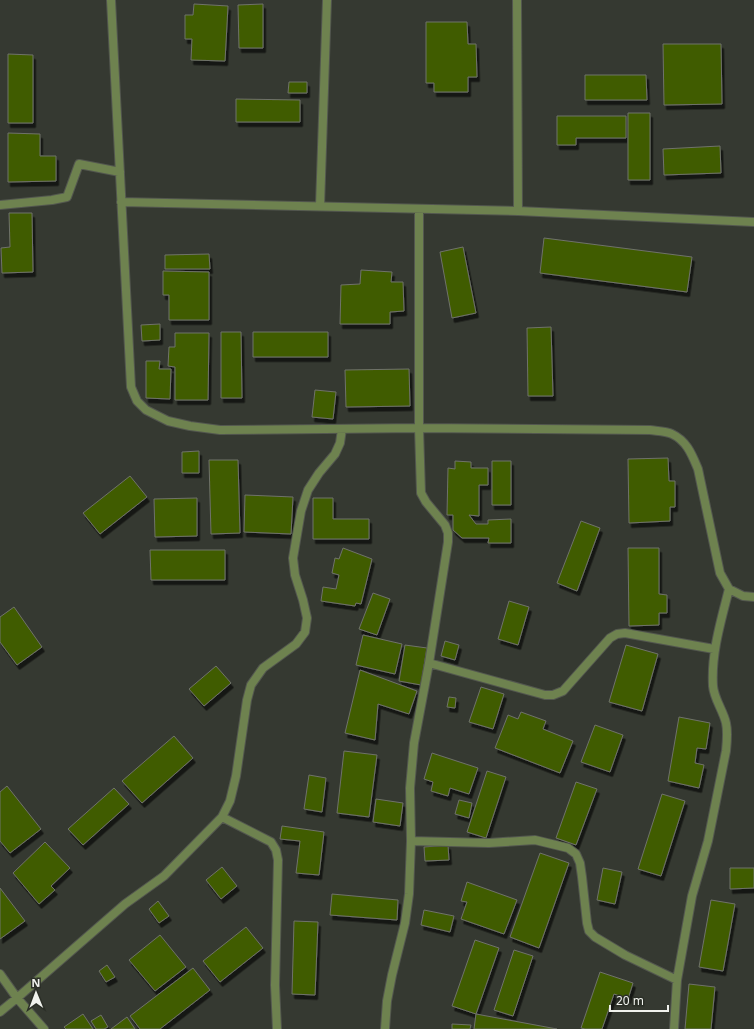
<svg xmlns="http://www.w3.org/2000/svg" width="754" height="1029" viewBox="0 0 754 1029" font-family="'Noto Sans',sans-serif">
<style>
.building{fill:#415c00;stroke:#6f726a;filter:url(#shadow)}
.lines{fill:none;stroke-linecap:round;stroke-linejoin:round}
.minor-casing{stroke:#53574f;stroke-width:10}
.minor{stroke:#6e824f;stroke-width:8}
</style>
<defs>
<filter id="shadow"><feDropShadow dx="2.5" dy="4.5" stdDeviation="0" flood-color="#0009"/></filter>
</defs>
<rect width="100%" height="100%" fill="#353931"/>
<!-- building -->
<path class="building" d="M194,4l34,2 -3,55 -34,-1 1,-21h-7v-24h8z
M263,4v44h-24l-1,-43z
M426,22h41l1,22h8l1,33h-9v15h-34v-9h-8z
M663,44h58l1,60 -58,1z
M8,54l25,1v68h-25z
M585,75h61l1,25h-62z
M289,82h18v11h-19z
M236,99l64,1v22h-64z
M628,113h22v67h-22z
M557,116h69v22h-50v7h-19z
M8,133l32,1v22h16v25l-48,1z
M720,146l1,27 -57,2 -1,-26z
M9,213h23l1,59 -31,1 -1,-25 9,-1z
M544,238l148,19 -5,35 -147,-19z
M463,247l13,66 -24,5 -12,-66z
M209,254l1,15h-45v-14z
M361,270l31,2 -1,10h12l1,29 -14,1v12h-50l1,-39 19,-1z
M163,271l46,1v48h-40v-25h-6z
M160,324v16l-18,1 -1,-16z
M551,327l2,69h-25l-1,-68z
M221,332h20l1,66h-21z
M253,332h75v25h-75z
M175,333h34l-1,67h-33v-33l-7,-1 1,-19h6z
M146,361h14l-1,8h12l-1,30 -24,-1z
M409,369l1,37 -64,1 -1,-37z
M315,390l21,2 -3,27 -21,-2z
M199,451v22h-17v-21z
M668,458l1,23h6v26h-5v14l-41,2 -1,-64z
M209,460h29l2,73 -29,1z
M455,461l16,1v6h17v17h-9v31l-10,-1 7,9h12v-4l23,-1v24h-23l1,-5h-27l-9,-8v-15h-6l1,-47 7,1z
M492,461h19v44h-19z
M130,476l17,21 -47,37 -17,-21z
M245,495l48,2 -2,37 -47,-2z
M197,498v38l-42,1 -1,-38z
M313,498h20v21h36v20h-56z
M581,521l19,7 -23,63 -20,-8z
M343,548l29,11 -11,45 -5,-1 -1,3 -34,-5 2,-14 13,2 3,-14 -7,-2 3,-15 4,1z
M628,548h31v46l8,1v18h-8v12l-30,1z
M150,550h75v30h-74z
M373,593l17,6 -13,36 -18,-6z
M509,601l20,6 -11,38 -20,-6z
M14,607l28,40 -25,18 -17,-23v-25z
M363,635l39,9 -7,30 -39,-9z
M445,641l14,4 -4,15 -14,-4z
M405,645l22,3 -6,37 -22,-4z
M626,645l32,9 -16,57 -33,-9z
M216,666l15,17 -27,23 -15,-17z
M360,670l57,21 -8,23 -31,-10 -3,36 -30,-7z
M481,687l23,7 -11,35 -24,-7z
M449,697l7,1 -1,10 -8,-1z
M521,712l25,9 -3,8 30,12 -13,32 -65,-25 13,-33 10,4z
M679,717l31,6 -4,26 -9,-1 -2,15 9,2 -5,23 -31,-7z
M595,725l28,10 -13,37 -29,-10z
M174,736l19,22 -51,45 -20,-22z
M344,751l33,4 -8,62 -32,-4z
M432,753l46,15 -9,26 -19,-6 -2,8 -17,-5 2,-9 -9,-3z
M487,771l19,6 -20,61 -19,-6z
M309,775l17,3 -4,34 -18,-3z
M576,782l21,7 -21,56 -20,-7z
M7,786l34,43 -31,24 -10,-12v-49z
M114,788l15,16 -46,41 -15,-16z
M662,794l23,7 -24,75 -23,-7z
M376,799l27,4 -3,23 -27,-4z
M459,800l13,3 -3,15 -14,-4z
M282,826l42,6 -5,43 -23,-2 4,-32 -20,-2z
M45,842l25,26 -19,18 4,4 -16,14 -26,-31z
M448,845l1,15 -24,1 -1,-14z
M540,853l29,10 -30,85 -29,-11z
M222,867l15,19 -16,13 -15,-19z
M603,868l19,4 -7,32 -18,-4z
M730,868h24v20l-24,1z
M467,882l50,18 -13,34 -43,-15 6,-17 -6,-1z
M0,888l25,33 -25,18z
M332,894l66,6 -1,20 -67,-5z
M711,900l24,4 -12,67 -24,-4z
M158,901l11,15 -10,7 -10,-14z
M424,910l30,6 -4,16 -29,-7z
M294,921l24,1 -3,73 -23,-1z
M246,927l17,21 -43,34 -17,-21z
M160,935l26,32 -31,24 -26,-31z
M475,940l24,8 -23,66 -24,-8z
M514,950l19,6 -20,60 -19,-6z
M107,965l8,12 -9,5 -7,-11z
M193,968l17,22 -50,39h-20l-10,-13z
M600,972l33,11 -5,16 -14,-5 -12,35h-17l-4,-1z
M689,984l26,3 -4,42h-26z
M83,1014l10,15h-27l-2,-2z
M476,1014l81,15h-83z
M101,1015l7,12 -4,2h-8l-5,-8z
M127,1017l8,12h-24z
M452,1024l19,1 -1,4h-18z"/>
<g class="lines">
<!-- minor casing -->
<g class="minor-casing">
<path id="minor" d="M111,0l20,387 6,14 9,9 22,11 22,5 30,4 199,-2 231,2c7,1 16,1 22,4 15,7 20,21 26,35l22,104 9,16 14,7 11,1
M517,0l1,211
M121,202l397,9 236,11
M0,205l52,-5 15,-3 12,-33 41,8
M320,206l7,-206
M429,663l116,32h8l10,-4 47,-53 7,-4 8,-1 89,16
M222,817l49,25 5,8 2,10 -3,125 2,44
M411,841l78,2 46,-3 33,8 8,6 4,9 2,14 5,46 2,8 6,6 30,18 52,25
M0,974l17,24 27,31
M0,1012l17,-14 108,-94 39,-28 58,-59 8,-16 6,-25 11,-76 4,-15 12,-17 33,-24 9,-12 2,-14 -4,-18 -8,-25 -2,-17 8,-47 7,-21 11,-17 16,-19 5,-11 2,-14
M385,1029l2,-28 5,-26 13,-52 4,-29 2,-53 -1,-53 4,-45 15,-80 19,-121v-9l-3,-8 -19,-23 -5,-9 -2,-65v-219
M674,1029l3,-49 15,-84 16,-55 18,-90c1,-10 2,-19 0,-28 -3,-13 -12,-24 -13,-37 -2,-33 8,-65 16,-97"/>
</g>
<!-- minor -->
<use href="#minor" class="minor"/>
</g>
<!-- north arrow -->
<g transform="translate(36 993) rotate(359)" stroke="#2b2f27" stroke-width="3" paint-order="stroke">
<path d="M0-3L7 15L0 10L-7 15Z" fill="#f0f2ed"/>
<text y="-6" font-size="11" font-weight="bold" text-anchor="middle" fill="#f0f2ed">N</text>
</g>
<!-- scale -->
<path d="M610 1005v6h58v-6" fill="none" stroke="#f0f2ed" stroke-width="2"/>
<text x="616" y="1005" font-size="12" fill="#f0f2ed" stroke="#2b2f27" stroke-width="3" paint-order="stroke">20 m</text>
</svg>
